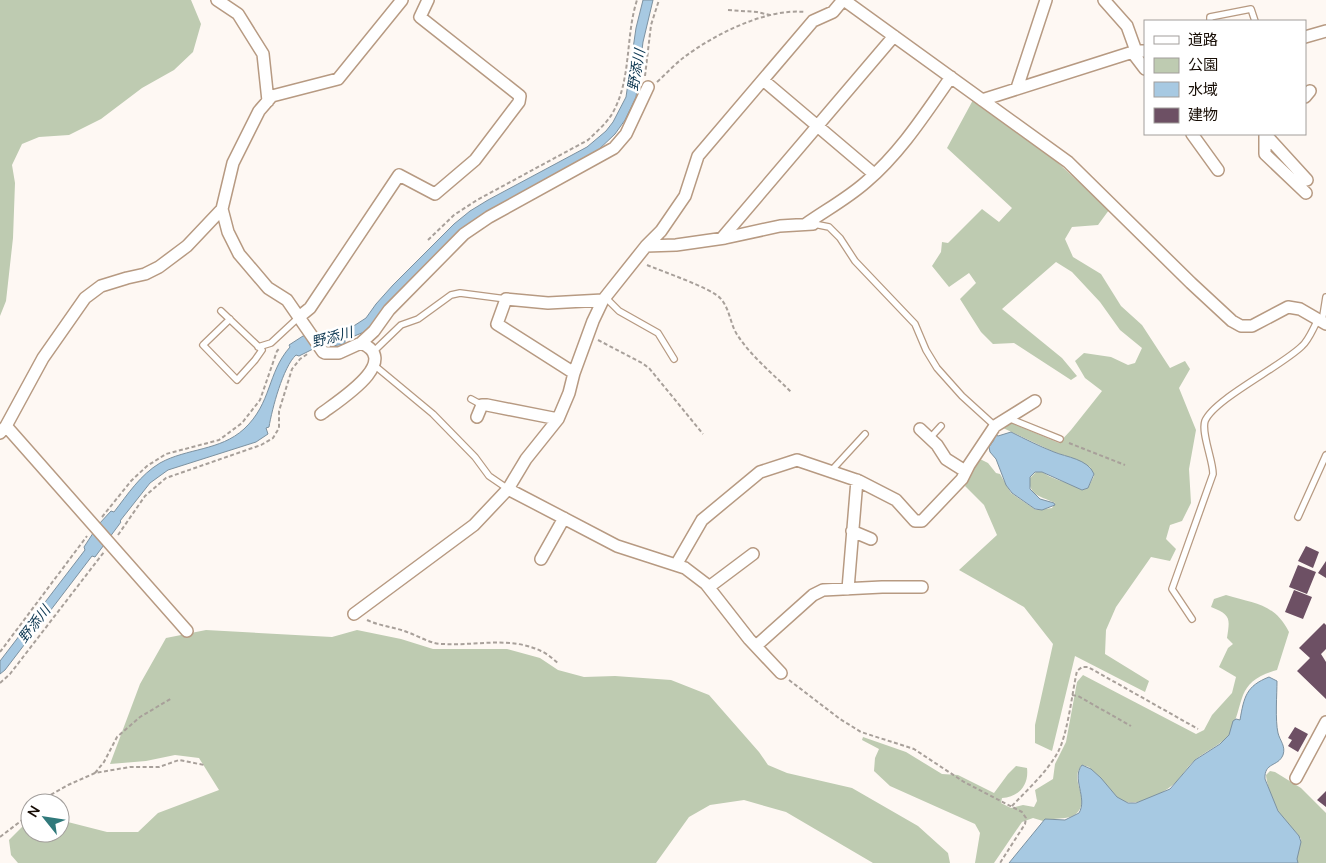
<svg xmlns="http://www.w3.org/2000/svg" width="1326" height="863" viewBox="0 0 1326 863" font-family="Manrope,'Noto Sans JP',sans-serif">
<style>
.green{fill:#becbb1}
.water{fill:#a7c9e2;stroke:#7c91a0}
.building{fill:#6d5064}
.lines{fill:none;stroke-linecap:round;stroke-linejoin:round}
.service-casing{stroke:#b79a82;stroke-width:8}
.minor-casing{stroke:#b79a82;stroke-width:14}
.path{stroke:#a8a09a;stroke-width:2;stroke-dasharray:4 2.5;stroke-linecap:butt}
.service{stroke:#fff;stroke-width:5.5}
.minor{stroke:#fff;stroke-width:11}
.labels{text-anchor:middle;stroke-width:5;stroke-linejoin:round;paint-order:stroke}
.water-label{font-size:14px;font-style:italic;fill:#0e3852;stroke:#fff}
</style>
<rect width="100%" height="100%" fill="#fef8f3"/>
<!-- green -->
<path class="green" d="M0,0h191l10,24 -8,28 -19,18 -32,18 -41,31 -32,16 -30,2 -17,7 -10,21 3,18 -2,55 -7,63 -6,15z
M973,100l83,61 53,49 -11,15 -26,2 -7,12 8,18 28,17 20,32 21,19 28,43 15,-7 5,8 -11,19 17,42 -7,39 2,34 -9,18 -12,4 -4,14 10,10 -6,12 -19,-4 -35,50 -10,23 -1,24 44,27 -4,11 -70,-36 -23,95 -17,-8v-18l18,-81 -29,-37 -65,-37 38,-35 -13,-30 -19,-19 13,-28 10,5 8,10 4,1 11,19 25,17 16,-2 3,-5c-12,-6 -26,-7 -26,-24l8,-8c6,0 9,4 14,6 11,5 20,6 31,13l6,-2 6,-12 -4,-9 -18,-9 -18,-6 -51,-24 6,-6 50,21 12,-13 31,-39 -17,-13 -10,-17 9,-8 27,4 17,8 7,-2 7,-15 -22,-18 -20,-28 -28,-30 -16,-10 -54,47 60,49 15,18 -6,4 -57,-37 -21,1 -12,-12 -21,-33 16,-16 -7,-10 -20,14 -17,-21 9,-14 1,-10 6,1 34,-34 17,13 13,-14 -65,-60z
M1226,595c29,9 48,8 63,37l-12,38c-42,12 -31,30 -47,63 -6,11 -27,19 -36,28 -8,7 -13,17 -20,23 -13,11 -41,26 -56,14 -11,-9 -19,-21 -29,-31l-7,-2c-12,13 3,27 -1,41 -5,17 -25,10 -38,15l-10,-3 -11,4 -28,41h-19l5,-30 -5,-9 -85,-38 -16,-15 1,-13 4,-9 -17,-9 1,-3 43,15 36,22 16,1 36,18 14,-19 8,-8 11,2c2,16 -7,29 -25,30l-1,5 10,5 12,-3 11,2 3,-6 -2,-11 18,-11 2,-15 11,-22 11,-60 6,-7 113,59 8,-4 8,-15 20,-22 4,-16 -17,-10 9,-19 5,-4 -6,-6c3,-20 4,-23 -16,-31l3,-8z
M206,630l126,7 25,-7 44,9 32,10h74l33,9 18,12 26,7 31,-1 56,4 38,15 50,57 9,13 19,8 65,15 66,38 30,27 2,10h-77l-87,-51 -42,-12 -34,5 -21,12 -33,46h-638l-7,-8 -2,-15 21,-21v14h30v-13l47,12h31l20,-19 61,-23 -20,-32 -24,-3 -29,6 -36,3 30,-80 26,-46z
M1270,771l5,1 26,16 25,25v50h-28l-2,-5 5,-19c-5,-8 -12,-13 -18,-21 -8,-10 -16,-31 -17,-43z"/>
<!-- water -->
<path class="water" d="M643,0h10l-10,42 -7,55 -11,23 -10,14 -20,19 -99,54 -24,15 -13,11 -75,75 -12,17 -8,7 -19,8v4l-32,5 -14,7 -3,-1c-13,12 -24,54 -27,72l-3,1 2,6 -12,8 -88,28 -18,13 -30,38 1,1 -26,35 -3,-1 -87,114 -5,4v-13l85,-111 -1,-3 15,-23 12,-13 3,1c14,-18 26,-37 46,-49 27,-15 60,-12 84,-34 28,-26 23,-56 46,-82l-1,-2 14,-9 33,-6 1,2 12,-3 17,-11 10,-14 17,-19 61,-61 16,-13 18,-11 99,-53 19,-16 7,-9 13,-25 10,-69z
M989,431l9,5 13,-4c14,7 28,14 43,20 12,5 34,7 40,22l-6,14 -6,2 -40,-18h-7l-5,5v12l10,10 14,4 1,2 -13,5 -7,-1 -23,-16 -6,-8 -10,-26 -6,-7 -1,-5 5,-7z
M1269,677l8,4c0,13 -2,39 1,52 2,8 8,13 5,22 -5,12 -19,7 -18,24l13,32 21,25 2,6 -4,17 1,4h-289l36,-44 20,1 14,-7c9,-15 -8,-35 3,-48l9,4 10,9 16,19 11,6h8l34,-14 25,-29 25,-16 9,-9 4,-14 3,-2 4,1c4,-23 6,-34 29,-43z"/>
<!-- building -->
<path class="building" d="M1306,546l13,6 -6,16 -15,-7z
M1326,561v17l-8,-5z
M1298,565l18,7 -9,22 -18,-7z
M1294,590l18,7 -9,22 -18,-7z
M1324,623l2,2v24l-5,5 5,8v37l-29,-28 13,-13 -11,-10z
M1295,727l13,7 -10,18 -10,-6 4,-6 -4,-2z
M1326,791v16l-9,-7z"/>
<g class="lines">
<!-- service casing -->
<g class="service-casing">
<path id="service" d="M1210,21v-4l41,-8 4,12
M814,224l15,3 11,11 15,23 60,63 11,26 11,18 25,28 33,30
M605,297l14,14 39,22 16,26
M221,311l41,39 -7,10 -18,20 -34,-35 27,-26
M1322,322l4,-25
M258,347l13,-4 28,-26
M373,352l28,-27 17,-6 33,-24 9,-2 46,6
M374,365l59,49 42,43 14,19 19,13
M471,399l11,6
M1008,418l52,21
M930,438l11,-12
M831,471l34,-37
M1298,517l28,-62
M1192,619l-20,-30 41,-115c0,-14 -12,-41 -8,-53 9,-22 77,-55 97,-75 7,-6 11,-18 16,-26"/>
</g>
<!-- minor casing -->
<g class="minor-casing">
<path id="minor" d="M217,0l21,14 25,40 5,47
M844,0l224,162 123,121 41,38 9,5h11l36,-19 12,2 26,15
M1104,0l23,26 9,25
M1305,37l21,-6
M1132,52l13,17
M763,80l111,94
M1017,88l29,-88
M1305,97l5,-6
M982,100l154,-49h9
M1192,134l26,36
M1265,134v20l41,39
M1265,134l42,46
M806,224c20,-14 42,-26 60,-42 35,-30 59,-68 85,-105
M722,238l172,-202
M646,246l30,-1 49,-7 55,-12 33,-2
M299,317l11,-9 89,-133 36,19 40,-34 44,-58 1,-6 -5,-4 -95,-75 8,-17
M361,343l13,-12 15,-21 75,-76 25,-17 125,-69 12,-14 22,-47
M574,373l-77,-49 9,-25 42,4 55,-3
M321,414c17,-13 82,-53 40,-71l-22,10h-14l-2,-1 -36,-52 -19,-12 -29,-34 -11,-22 -6,-23 11,-46 26,-52 13,-15 66,-17 64,-79
M477,417l5,-12h5l71,14
M6,426l181,205
M920,429l17,16 9,14 19,12
M0,433l6,-7 37,-68 42,-60 16,-12 26,-8 18,-4 14,-7 28,-21 35,-37
M508,489l109,57 68,22 21,16 43,55 32,34
M852,531l19,8
M541,559l23,-41
M676,565l26,-45 58,-48 37,-12 62,21 37,19 19,21h7l40,-42 7,-14 26,-39 40,-25
M709,587l44,-33
M848,589l9,-109
M354,614l120,-89 34,-36 18,-30 32,-40 11,-26 5,-20 19,-52 10,-21 43,-54 15,-15 24,-35 13,-40 115,-135 20,-9 10,-12
M756,646l57,-51 10,-5 59,-3h40
M1296,778l30,-56"/>
</g>
<!-- path -->
<path class="path" d="M728,10l29,2 13,3
M645,76l6,-51 8,-25
M657,82c9,-8 17,-17 26,-24 30,-23 83,-50 122,-46
M428,240l26,-25 23,-15 111,-60c8,-8 18,-16 24,-26 20,-34 13,-77 25,-114
M647,265c14,6 64,23 73,33 10,10 10,27 18,38 14,21 35,38 53,56
M598,340l44,23 7,5 54,66
M1069,443l56,22
M102,517l29,-36 16,-15 19,-12 53,-14 23,-17 18,-23 17,-49 2,-2
M118,535l27,-39 21,-18 95,-33 12,-7 6,-10v-17l13,-42 8,-10 9,-6
M367,620c13,6 27,7 40,12 12,4 23,12 36,12 33,2 67,-8 98,7 7,3 13,9 18,13
M0,652l87,-116
M789,680l51,39 21,13 53,17 50,33 58,30 4,6 -1,6 -25,39
M0,683l10,-9 94,-122
M1072,695l6,1 53,30
M95,773l9,-11 13,-25 23,-20 32,-19
M41,803l4,-5 23,-13 27,-12 35,-6h29l20,-7 25,5
M1012,806c16,-17 35,-34 46,-54 10,-19 14,-59 19,-81l5,-4h6l110,62
M0,837l30,-23"/>
<!-- service -->
<use href="#service" class="service"/>
<!-- minor -->
<use href="#minor" class="minor"/>
</g>
<g class="labels">
<!-- water labels -->
<g class="water-label">
<text transform="translate(636 70) rotate(-80)" y="5">野添川</text>
<text transform="translate(332 337) rotate(-15)" y="5">野添川</text>
<text transform="translate(34 624) rotate(-52)" y="5">野添川</text>
</g>
</g>
<!-- legend -->
<rect x="1144" y="20" width="162" height="115" fill="#ffffff" stroke="#a29e9b"/>
<rect x="1154" y="36" width="25" height="8" fill="#ffffff" stroke="#a29e9b"/>
<text x="1188" y="45" font-size="15" fill="#170d05">道路</text>
<rect x="1154" y="58" width="25" height="15" fill="#becbb1" stroke="#a29e9b"/>
<text x="1188" y="70" font-size="15" fill="#170d05">公園</text>
<rect x="1154" y="82" width="25" height="15" fill="#a7c9e2" stroke="#a29e9b"/>
<text x="1188" y="95" font-size="15" fill="#170d05">水域</text>
<rect x="1154" y="108" width="25" height="15" fill="#6d5064" stroke="#a29e9b"/>
<text x="1188" y="120" font-size="15" fill="#170d05">建物</text>
<!-- north arrow -->
<g transform="translate(45 818) rotate(300)"><circle r="24" fill="#ffffff" stroke="#a29e9b"/>
<path d="M0-4L9 19L0 12L-9 19Z" fill="#30797b"/>
<text y="-8" font-size="14" font-weight="bold" text-anchor="middle" fill="#170d05">N</text>
</g>
</svg>
